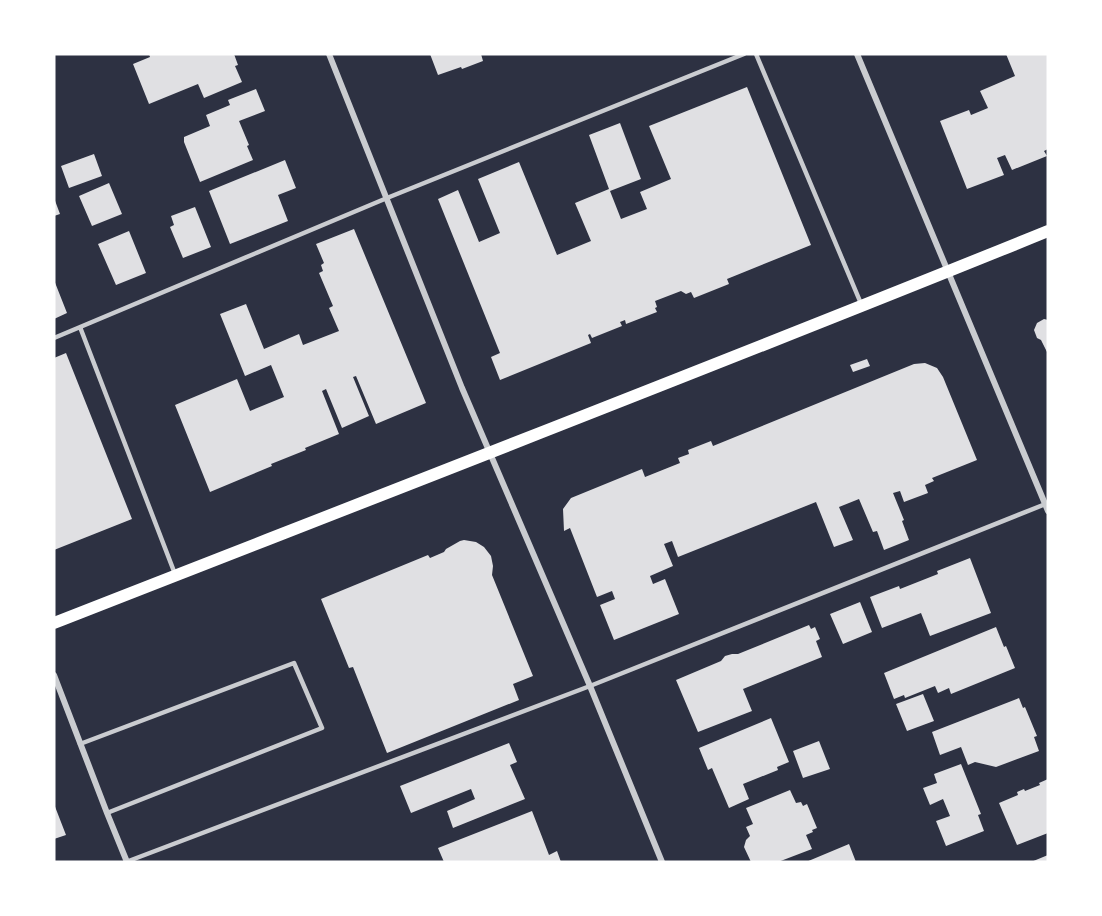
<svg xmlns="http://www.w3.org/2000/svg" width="1102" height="916" viewBox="0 0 1102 916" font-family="'Open Sans',sans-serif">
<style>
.building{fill:#e0e0e3}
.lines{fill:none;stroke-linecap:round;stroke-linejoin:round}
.service{stroke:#caccd0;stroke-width:4.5}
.minor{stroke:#caccd0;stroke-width:6}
.secondary{stroke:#fff;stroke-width:12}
</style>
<rect width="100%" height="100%" fill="#2d3142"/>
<!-- building -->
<path class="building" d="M149,54h85l4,11 -3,1 7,16 -38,16 -6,-14 -49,20 -16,-40 17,-7z
M430,54h51l2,7 -21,8 -1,-2 -23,8z
M1006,54h42v95l-4,2 3,5 -35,14 -7,-15 -8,3 7,17 -37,14 -27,-68 29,-11 2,5 17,-7 -8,-17 35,-15z
M747,87l64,158 -84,34 2,5 -35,14 -3,-6 -5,2 -5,-3 -26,10 2,6 -2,1 2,4 -31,12 -1,-4 -5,2 2,4 -30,12 -2,-4 -2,1 3,8 -91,37 -9,-23 9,-4 -62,-154 20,-9 21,52 21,-9 -22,-54 41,-17 38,93 34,-14 -16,-38 34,-14 -20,-54 31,-12 21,56 -31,12 11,28 26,-10 -7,-17 31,-13 -22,-53z
M256,89l9,22 -26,10 10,24 -2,1 6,14 -53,22 -16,-40v-5l26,-11 -4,-11 24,-10 -2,-5z
M94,154l8,22 -33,12 -8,-22z
M285,160l11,28 -18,7 10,26 -58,23 -21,-53z
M109,183l13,31 -30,12 -13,-30z
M54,198l6,16 -6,2z
M195,207l16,40 -28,11 -13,-31 4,-2 -3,-9z
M354,229l72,174 -50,21 -20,-48 -3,1 16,39 -27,12 -16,-39 -4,2 17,43 -34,14 1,2 -35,14 1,2 -62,26 -35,-87 62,-26 13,32 34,-14 -13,-32 -26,11 -25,-62 26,-10 18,45 35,-15 4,11 36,-14 -10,-23 4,-2 -14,-33 4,-2 -2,-6 3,-2 -8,-19z
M129,231l17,42 -30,12 -18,-41z
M54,280l13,33 -13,6z
M1044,319l4,1v34l-7,-14 -4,-2 -3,-8 3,-7z
M66,353l66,166 -78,31v-192z
M867,359l3,7 -17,6 -3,-7z
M925,363l12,5 6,9 34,83 -45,18 2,3 -9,4 3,8 -24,9 -4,-11 -7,2 11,27 -2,1 7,19 -25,10 -7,-19 -4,1 -14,-33 -20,8 14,33 -19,7 -18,-45 -138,55 -6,-16 -8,3 9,22 -23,10 3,8 12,-5 14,35 -65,26 -14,-35 15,-6 -3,-8 -15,6 -27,-69 -6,3 -1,-22 8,-11 71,-29 3,8 35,-14 -2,-5 11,-4 -1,-4 23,-9 2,5 201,-82z
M464,540l12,2 8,5 7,9 2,10 -1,9 41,101 -20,8 6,16 -132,53 -34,-86 -4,1 -28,-69 107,-44 2,3 14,-6 2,-3 14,-8z
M970,558l21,55 -61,23 -9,-23 -39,15 -12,-31 29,-11 1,3 38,-15 -1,-3z
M860,602l12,30 -29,12 -13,-30z
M809,625l2,4 4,-2 5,12 -4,2 6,16 -79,32 9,22 -54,21 -22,-52 45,-19 4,-5 7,-2h6z
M996,627l8,20 2,-1 9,22 -64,26 -2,-6 -11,5 -3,-7 -30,12 -1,-3 -10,4 -10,-26z
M923,694l11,27 -27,10 -11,-27z
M1019,698l4,10 2,-1 12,29 -3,1 5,14 -43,16 -21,-5 -7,3 -7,-18 -21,8 -8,-23z
M771,718l18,44 -12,5 1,3 -35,14 6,15 -20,9 -17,-40 -4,2 -9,-22z
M819,741l11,28 -27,9 -10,-27z
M509,743l8,19 -7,3 15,34 -72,29 -6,-17 28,-12 -4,-10 -60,24 -11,-27z
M961,764l20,50 -3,1 6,16 -38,15 -10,-25 14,-5 -7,-17 -13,6 -7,-17 14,-5 -3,-9z
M1048,779v54l-31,12 -18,-42 19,-8 -1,-3 7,-3 1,2 15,-6 -1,-2z
M790,790l6,13 5,-1 2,4 4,-2 10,24 -5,2 1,2 -7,3 6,14 -34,13h-27l-7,-15 2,-7 4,-4 -4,-9 7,-3 -7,-16z
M54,804l12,31 -12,4z
M532,811l17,44 8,-4 4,11h-117l-6,-14z
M849,844l7,18h-50z
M1048,855v7h-17z"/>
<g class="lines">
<!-- service -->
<path class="service" d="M756,54l106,252
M80,327l95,247
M54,338l333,-140 357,-144
M80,744l214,-81 28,65 -215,85
M126,862l464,-176 458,-183"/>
<!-- minor -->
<path class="minor" d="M329,54l133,334 128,298 72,176
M857,54l191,457
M54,675l53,138 20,49"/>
<!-- secondary -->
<path class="secondary" d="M54,623c332,-130 664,-258 994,-392"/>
</g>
<!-- border -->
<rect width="1102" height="916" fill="none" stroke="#ffffff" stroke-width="111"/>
</svg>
